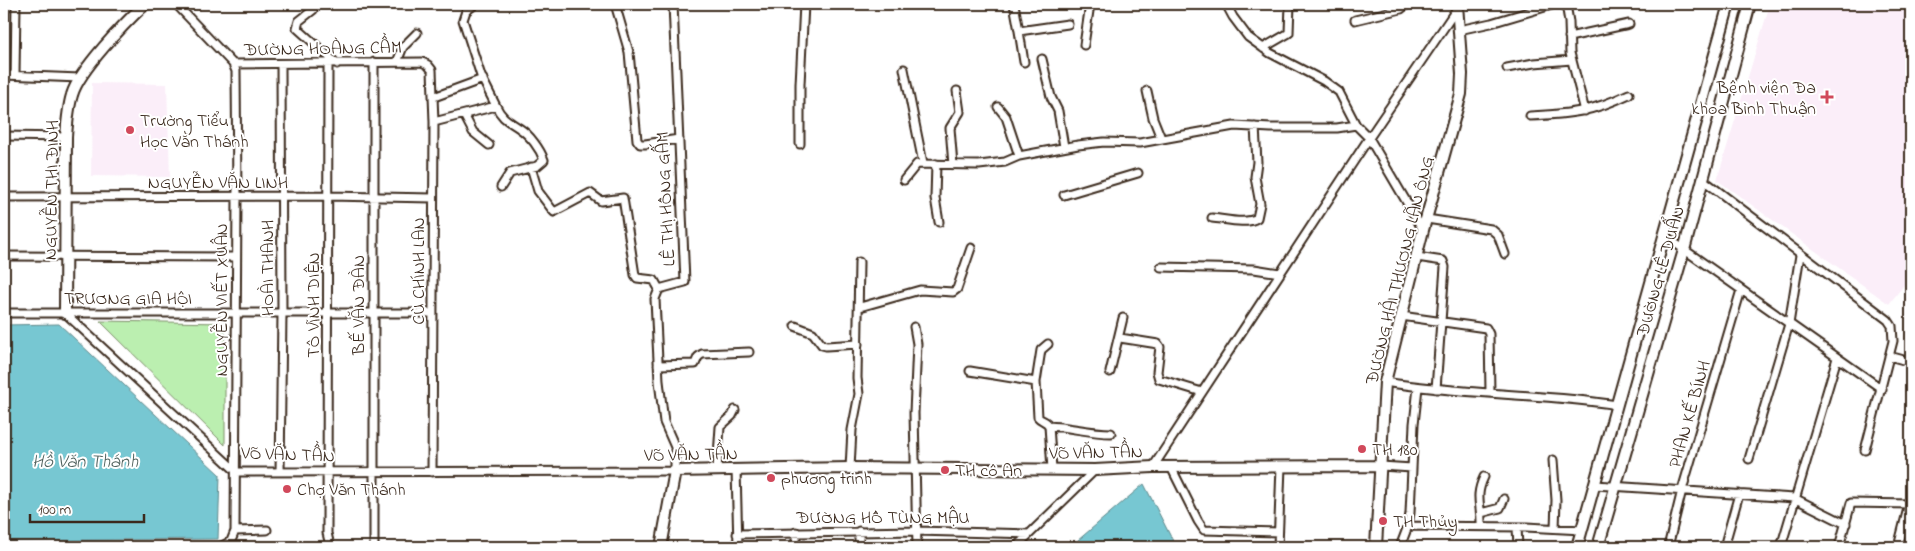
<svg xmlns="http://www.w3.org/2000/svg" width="1915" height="551" viewBox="0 0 1915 551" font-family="'Indie Flower',sans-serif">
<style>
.built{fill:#fbeef9}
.green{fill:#bbefb0;stroke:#7b8c67}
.water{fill:#77c7d2;stroke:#5f888a}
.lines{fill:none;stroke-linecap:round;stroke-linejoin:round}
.street-casing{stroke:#3b2a1e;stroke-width:11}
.secondary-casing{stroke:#3b2a1e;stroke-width:14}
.street{stroke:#fff;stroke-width:7}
.secondary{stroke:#fff;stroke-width:10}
.poi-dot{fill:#d1495b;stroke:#fff;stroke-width:2}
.labels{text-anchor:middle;stroke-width:4;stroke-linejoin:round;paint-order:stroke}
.street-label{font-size:18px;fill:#3b2a1e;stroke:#fff}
.poi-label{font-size:18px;fill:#3b2a1e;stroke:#fff;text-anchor:start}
.water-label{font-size:19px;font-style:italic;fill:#50615d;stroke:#fff}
</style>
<rect width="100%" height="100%" fill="#fff"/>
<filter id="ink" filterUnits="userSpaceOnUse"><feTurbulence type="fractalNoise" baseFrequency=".02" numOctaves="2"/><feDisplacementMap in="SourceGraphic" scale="10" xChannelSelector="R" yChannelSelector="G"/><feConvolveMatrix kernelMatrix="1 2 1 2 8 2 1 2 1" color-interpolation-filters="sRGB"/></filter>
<g filter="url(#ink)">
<!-- built -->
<path class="built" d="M1770,4h126l15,11v261l-22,28 -172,-124z
M92,83l75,1 3,93 -79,-1z"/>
<!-- green -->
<path class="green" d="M100,321l125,2v122z"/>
<!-- water -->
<path class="water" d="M59,324l161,151 -2,64 -214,2v-216z
M1144,484l32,63h-106z"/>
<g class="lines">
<!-- street casing -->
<g class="street-casing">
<path id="street" d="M176,4l57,60 189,-2 6,3 4,5 2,52 -2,350
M615,4l14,48 8,88 3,4h5l34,-5
M1014,4l5,27 49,-7
M1226,4l7,13 15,20 22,16 54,28 15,11 17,33 13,13 54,92
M1566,4l3,18 1,31 15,58
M313,10l-14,11 -2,7 40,36
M1355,20l46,-11 6,-5
M1459,30l32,-7 64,-19
M1019,31l5,31
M1569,37l60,-13
M1084,45l6,-41
M1263,48l26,-15 1,-29
M1042,59l9,38 7,14 6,36
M397,62l6,-15 14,-14
M328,64l-1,469 3,13
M1507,68l27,-5 38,-3
M904,69l19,94
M4,75l76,3
M15,75l1,-71
M1147,91l6,27 8,20
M434,97l49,-18
M496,106c6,13 13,15 23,22 11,7 21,21 25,32l-7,6 -27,7 -9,14
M998,107l8,10 13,39
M464,115l9,17 16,13
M1530,116c41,-2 62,-4 99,-22
M434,122l62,-16 -15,-30 -18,-56 3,-9 8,-6
M4,136l62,1
M800,144v-60l4,-80
M936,164l-1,34 4,24
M953,165l-3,-37 10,-16 -3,-21
M531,167l7,24 16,21 36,-19 11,8 22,-3 12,77 2,3 17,2 5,9
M1702,179l186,141 4,6 1,15 -28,109
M904,180l13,-16 62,1 26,-3 14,-6 59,-11 26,-3 36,1 94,-17 37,2h66l19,-3
M1064,195l74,-22
M4,197l324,-1 105,2
M1212,218c13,1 34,7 45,0l3,-14 -5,-27 2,-15 -2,-35
M1427,219l64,10 7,6 7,19
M1665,236l217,153
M4,256l232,1
M1417,257l26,4 2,6 -9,122
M1161,267l93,2 26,4
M860,307l60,-17 33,2 4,-3 14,-41
M4,313h429
M65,313l172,159 438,-1v-24l-11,-25 -5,-41 -4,-82 4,-10 26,-7 -12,-278
M1401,316l85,12 3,6 1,58
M795,326l18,7 9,12 4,1 32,-2
M914,327l3,17 -3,69 3,134
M1120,338l38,6 2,3 -3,25 2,7 43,13
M1889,356l22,6
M658,365l37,-1 3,-7 4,-3 47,-2
M970,371l66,11 2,35c3,4 9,4 11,9l3,43
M1110,372l13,-54
M1036,382l5,-32 7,-6
M1385,382c77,13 155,11 232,23
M1049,426c21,1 41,7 62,7
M1749,459l40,-135 11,-69
M1553,460l3,40 -1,28
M1381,466l31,2
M1153,467l216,-329 89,-131
M1171,467l27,54 6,9 74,2
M850,468l2,-38 7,-36 -2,-16 2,-116
M736,469l2,78
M717,470l3,-43 12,-11 3,-6
M280,472l2,-159 -1,-249
M1595,485l199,13 52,26
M1481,513l19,-5 4,-9
M1408,526l118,1 56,3
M1481,526c1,-21 -7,-28 3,-49
M1517,527l1,20
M235,531l32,-1
M859,531v16
M796,532v15
M737,534l179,-3 113,3
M220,547l11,-6 4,-10 2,-335 -1,-125 -3,-7
M374,547v-485
M1016,547l79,-77
M1278,547l3,-81
M1400,547l8,-21 2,-13 4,-89 4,-37
M1668,547l14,-57 59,-200
M1724,547l15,-53
M1781,547l56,-189
M1839,547l12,-44 60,1
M1898,547l11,-43"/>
</g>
<!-- secondary casing -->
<g class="secondary-casing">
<path id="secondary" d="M65,313l1,-176c1,-14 2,-29 6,-42 7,-25 53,-72 73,-91
M661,547l14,-76 175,-3 245,2 58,-3 228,-1
M1376,547l9,-165 38,-152 38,-136 1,-20 -5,-70
M1577,547l152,-543
M1598,547l86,-297 66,-246"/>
</g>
<!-- street -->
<use href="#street" class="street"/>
<!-- secondary -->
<use href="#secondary" class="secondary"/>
</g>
</g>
<!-- markers -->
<g class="poi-dot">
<path d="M1824.5 89.5h5v5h5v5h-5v5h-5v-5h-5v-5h5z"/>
<circle cx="130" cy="130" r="5"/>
<circle cx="1362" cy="449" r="5"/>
<circle cx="945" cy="470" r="5"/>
<circle cx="771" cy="478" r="5"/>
<circle cx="287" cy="489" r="5"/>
<circle cx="1383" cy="521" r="5"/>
</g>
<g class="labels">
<!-- street labels -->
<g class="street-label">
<text transform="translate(323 48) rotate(-1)" y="6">ĐƯỜNG HOÀNG CẦM</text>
<text x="218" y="188">NGUYỄN VĂN LINH</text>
<text transform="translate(51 190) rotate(-89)" y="6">NGUYỄN THỊ ĐỊNH</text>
<text transform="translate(665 199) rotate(-93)" y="6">LÊ THỊ HỒNG GẤM</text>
<text transform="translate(267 268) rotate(-90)" y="6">HOÀI THANH</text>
<text transform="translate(1399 270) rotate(-76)" y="6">ĐƯỜNG HẢI THƯỢNG LÃN ÔNG</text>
<text transform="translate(418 271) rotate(-90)" y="6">CÙ CHÍNH LAN</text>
<text transform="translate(1660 271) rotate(-74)" y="6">ĐƯỜNG LÊ DUẨN</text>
<text x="128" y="304">TRƯƠNG GIA HỘI</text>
<text transform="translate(221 300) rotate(-90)" y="6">NGUYỄN VIẾT XUÂN</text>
<text transform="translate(313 305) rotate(-90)" y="6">TÔ VĨNH DIỆN</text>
<text transform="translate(358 305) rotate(-90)" y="6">BẾ VĂN ĐÀN</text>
<text transform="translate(1689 414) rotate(-74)" y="6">PHAN KẾ BÍNH</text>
<text transform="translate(1096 452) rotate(-1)" y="6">VÕ VĂN TẦN</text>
<text transform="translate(288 454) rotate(2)" y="6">VÕ VĂN TẦN</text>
<text transform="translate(691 454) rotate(-1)" y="6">VÕ VĂN TẦN</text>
<text x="883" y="523">ĐƯỜNG HỒ TÙNG MẬU</text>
</g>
<!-- poi labels -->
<g class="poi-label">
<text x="1816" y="93" text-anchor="end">Bệnh viện Đa<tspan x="1816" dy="21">khoa Bình Thuận</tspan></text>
<text x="140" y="126">Trường Tiểu<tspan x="140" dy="21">Học Văn Thánh</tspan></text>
<text x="1372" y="455">TH 180</text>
<text x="955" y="476">TH cô An</text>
<text x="781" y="484">phương trinh</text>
<text x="297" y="495">Chợ Văn Thánh</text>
<text x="1393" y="527">TH Thủy</text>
</g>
<!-- water labels -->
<g class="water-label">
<text x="85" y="467">Hồ Văn Thánh</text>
</g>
</g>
<!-- margin -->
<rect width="1915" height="551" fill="none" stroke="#fff" stroke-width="20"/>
<rect x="10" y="10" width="1895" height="531" fill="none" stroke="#3b2a1e" stroke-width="2" filter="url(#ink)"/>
<!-- scale -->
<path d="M30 514v8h114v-8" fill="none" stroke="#3b2a1e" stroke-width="2.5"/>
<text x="38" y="514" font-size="15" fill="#3b2a1e" stroke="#ffffff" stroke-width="4" paint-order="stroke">100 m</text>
</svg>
